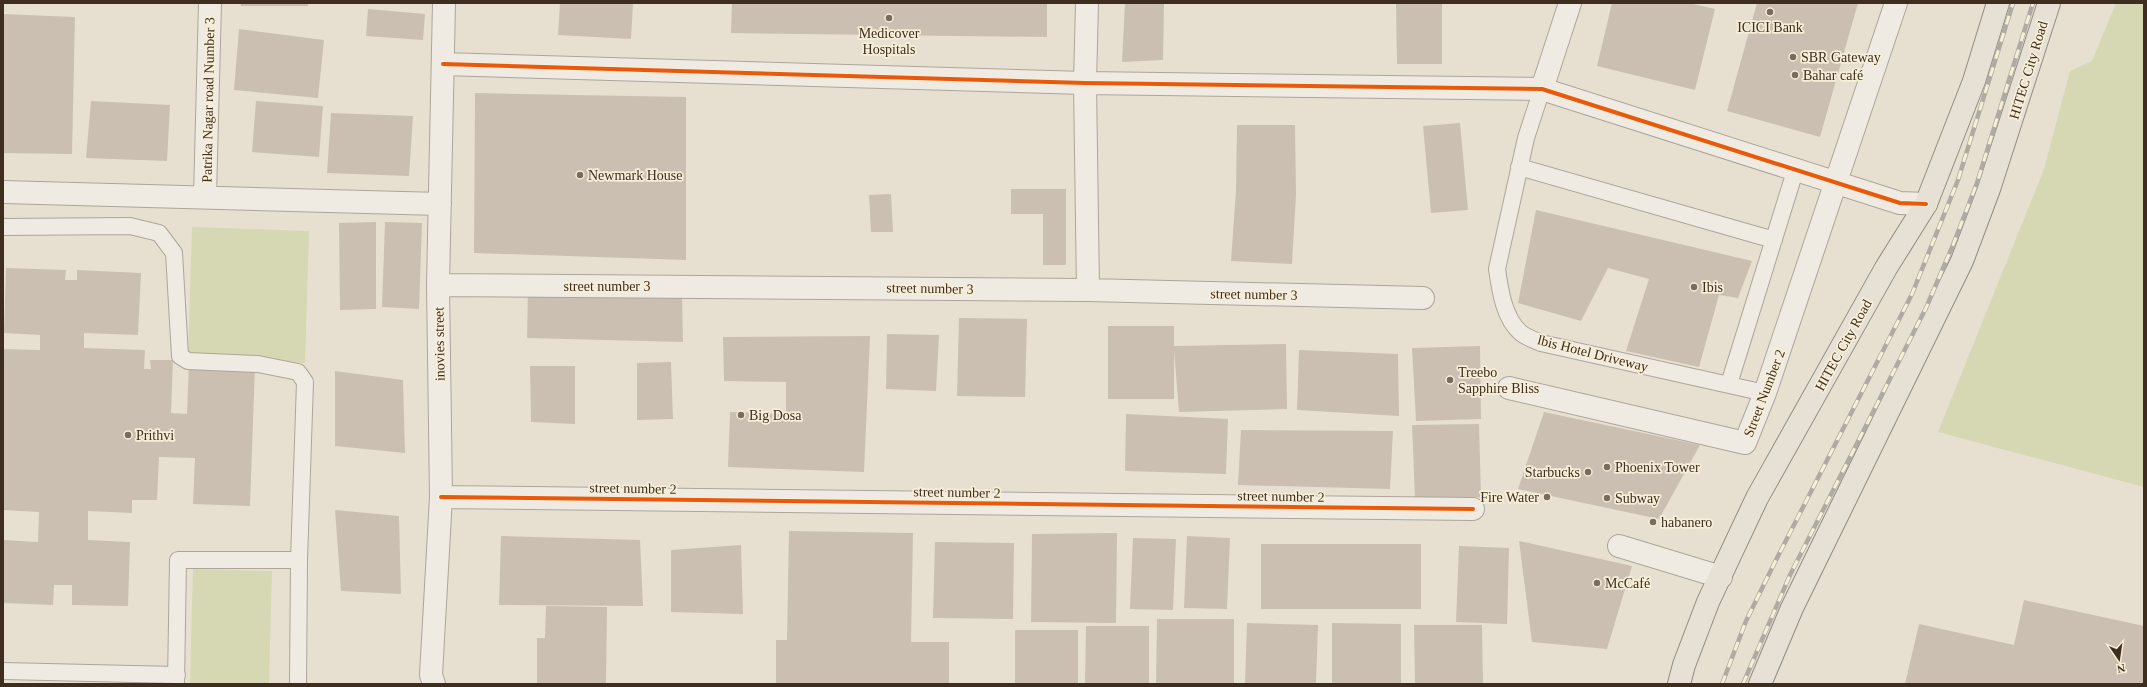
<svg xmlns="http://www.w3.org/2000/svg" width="2147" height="687" viewBox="0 0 2147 687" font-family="Georgia,serif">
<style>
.green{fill:#d6d7b3}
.building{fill:#cbbfb2}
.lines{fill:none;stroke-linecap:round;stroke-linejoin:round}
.lane-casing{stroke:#ada599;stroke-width:18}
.street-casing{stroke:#ada599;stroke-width:24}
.primary-casing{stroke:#928b80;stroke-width:24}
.lane{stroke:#efebe3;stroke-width:16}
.street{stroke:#efebe3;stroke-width:22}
.primary{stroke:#e6e1d4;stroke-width:22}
.rail-casing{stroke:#afaaa2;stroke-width:4.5}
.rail{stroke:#f7eed8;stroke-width:3;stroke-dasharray:9;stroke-linecap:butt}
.cycleway-casing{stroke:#f7eed8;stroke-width:6}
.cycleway{stroke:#e8590c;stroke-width:4}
.poi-dot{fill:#786c5e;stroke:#f7eed8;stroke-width:1.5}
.labels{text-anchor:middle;stroke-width:3.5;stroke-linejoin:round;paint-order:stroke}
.poi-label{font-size:14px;fill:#3d2e20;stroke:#f7eed8;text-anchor:start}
.street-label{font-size:14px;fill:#3d2e20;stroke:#f7eed8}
</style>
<rect width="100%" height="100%" fill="#e7e0d1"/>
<!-- green -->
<path class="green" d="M2116,3h28v484l-206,-55 106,-263 26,-98 22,-10z
M192,227l117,4 -4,132 -117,-4z
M193,569l79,2 -3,113h-79z"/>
<!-- building -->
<path class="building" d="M241,3h67v3h-67z
M560,3h73l-2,36 -73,-4z
M732,3h315v34l-316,-4z
M1125,3h39l-1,57 -41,2z
M1396,3h46v61h-45z
M1612,3h77l26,6 -20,81 -98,-24z
M1757,3h101l-38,134 -93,-26z
M368,9l57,5 -2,26 -57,-4z
M3,14l72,3 -3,137 -69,-1z
M239,29l85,11 -6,58 -84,-8z
M475,93l211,4v163l-212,-7z
M91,101l79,4 -3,56 -81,-3z
M256,101l67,5 -4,51 -67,-5z
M331,113l82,3 -4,60 -82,-3z
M1460,123l8,87 -37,3 -8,-87z
M1237,125h58l1,70 -4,69 -61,-3 5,-70z
M1011,189h55v76h-23v-51h-32z
M891,194l2,38h-22l-2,-37z
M1536,210l216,51 -14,37 -19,-3 -20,72 -73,-16 23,-72 -41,-11 -27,53 -63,-18z
M376,222v87l-36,1 -1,-87z
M385,222l37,1 -3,86 -37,-2z
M6,268l60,2 -1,10h12v-10l64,3 -3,62 -54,-2v15l61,2 -1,19h7l-1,-9h23l-2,53 16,1 2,-51 66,2 -5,141 -57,-2 2,-46 -36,-1 -2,43h-25v13l-44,-2v29l42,2 -2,64 -56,-1v-20h-18l-1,20 -50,-2v-63l35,2 1,-30 -36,-2v-161l37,1v-15l-36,-2z
M528,289l154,5 1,48 -156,-4z
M959,318l68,1 -2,78 -68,-1z
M1108,326h66v20l112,-2 1,65 -108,3 -5,-62v49h-66z
M887,334l52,1 -3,56 -50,-2z
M870,336l-6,136 -136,-5 2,-55 56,2v-32l-62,-1 -1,-44z
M1480,346l1,73 -65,2 -4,-73z
M1299,350l99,4 1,62 -102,-6z
M671,362l2,57 -36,1v-57z
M530,366h45v58l-44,-2z
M335,371l68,9 2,73 -70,-7z
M1544,412l156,33 -41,74 -141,-30z
M1126,414l102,5 -2,55 -101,-3z
M1479,424l2,73 -66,2 -3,-74z
M1241,430l152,1 -3,58 -152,-4z
M335,510l64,6 2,78 -60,-3z
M789,531l124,2 -2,109h38v42h-173v-44h11z
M1117,533l-1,90 -85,-1 1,-88z
M501,536l139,4 3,66 -144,-1z
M1187,536l43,2 -3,71 -43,-1z
M1133,538l43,1 -3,71 -43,-1z
M1519,541l113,25 -25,83 -75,-7z
M935,542l79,1 -1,76 -80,-1z
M1261,544h160v65h-160z
M741,545l2,69 -72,-2v-62z
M1459,546l50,2 -2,76 -51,-2z
M2024,600l120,26v58h-239l14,-60 95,21z
M546,606l61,1 -1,77h-69v-46h8z
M1157,619h77v65h-78z
M1247,623l71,2 -2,59h-71z
M1332,623l69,1v60h-69z
M1414,625h68l1,59h-68z
M1086,626h63v58h-64z
M1015,630h63v54h-63z"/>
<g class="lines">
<!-- lane casing -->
<g class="lane-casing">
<path id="lane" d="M1542,89l-16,49 -29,131c3,21 7,50 24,64 6,5 14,7 20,10l224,50
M1519,167l255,73
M3,227l127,-1 29,7 15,20 6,103 8,5 70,3 40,8 7,10 -6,178 -1,124
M1729,384l67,-216
M3,671l174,4
M176,684l2,-124h121"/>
</g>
<!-- street casing -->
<g class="street-casing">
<path id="street" d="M1087,3l-2,80 3,207
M443,64l642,19 457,6 358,114 26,1
M1542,89l28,-86
M3,192l437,12
M205,197l5,-194
M438,285l650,5 335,8
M1509,388l236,55 20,-50 131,-390
M441,497l1032,12
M1619,546l102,31
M434,684l-3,-9 10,-178 -3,-212 6,-282"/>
</g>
<!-- primary casing -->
<g class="primary-casing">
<path id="primary" d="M1679,684l5,-19 24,-63 49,-104 129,-230 40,-64 48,-123 24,-78
M1760,684l32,-76 170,-347 27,-72 60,-186"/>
</g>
<!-- lane -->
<use href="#lane" class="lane"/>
<!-- street -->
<use href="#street" class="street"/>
<!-- primary -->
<use href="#primary" class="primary"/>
<!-- rail casing -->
<g class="rail-casing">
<path id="rail" d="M1722,684l24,-63 28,-57 138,-270 46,-114 55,-177
M1743,684l47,-109 136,-267 27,-63 24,-62 56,-180"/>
</g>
<!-- rail -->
<use href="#rail" class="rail"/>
<!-- cycleway casing -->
<g class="cycleway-casing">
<path id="cycleway" d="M443,64l642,19 457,6 358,114 26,1
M441,497l1032,12"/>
</g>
<!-- cycleway -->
<use href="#cycleway" class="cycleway"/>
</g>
<!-- markers -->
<g class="poi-dot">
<circle cx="1770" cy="12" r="4"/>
<circle cx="889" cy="18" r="4"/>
<circle cx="1793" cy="57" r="4"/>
<circle cx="1795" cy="75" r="4"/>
<circle cx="580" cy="175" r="4"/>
<circle cx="1694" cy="287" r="4"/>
<circle cx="1450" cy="380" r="4"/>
<circle cx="741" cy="415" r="4"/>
<circle cx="128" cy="435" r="4"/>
<circle cx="1607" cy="467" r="4"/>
<circle cx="1588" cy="472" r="4"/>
<circle cx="1547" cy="497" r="4"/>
<circle cx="1607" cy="498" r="4"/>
<circle cx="1653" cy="522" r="4"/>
<circle cx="1597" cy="583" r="4"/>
</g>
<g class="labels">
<!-- poi labels -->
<g class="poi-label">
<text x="1770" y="32" text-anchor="middle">ICICI Bank</text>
<text x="889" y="38" text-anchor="middle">Medicover<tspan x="889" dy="16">Hospitals</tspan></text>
<text x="1801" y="62">SBR Gateway</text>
<text x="1803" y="80">Bahar café</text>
<text x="588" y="180">Newmark House</text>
<text x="1702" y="292">Ibis</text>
<text x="1458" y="377">Treebo<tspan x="1458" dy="16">Sapphire Bliss</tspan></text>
<text x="749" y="420">Big Dosa</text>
<text x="136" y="440">Prithvi</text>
<text x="1615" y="472">Phoenix Tower</text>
<text x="1580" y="477" text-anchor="end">Starbucks</text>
<text x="1539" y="502" text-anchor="end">Fire Water</text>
<text x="1615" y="503">Subway</text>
<text x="1661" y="527">habanero</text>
<text x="1605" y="588">McCafé</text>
</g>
<!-- street labels -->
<g class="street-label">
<text transform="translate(2028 70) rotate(-73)" y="5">HITEC City Road</text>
<text transform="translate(208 100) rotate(-89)" y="5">Patrika Nagar road Number 3</text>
<text x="607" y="291">street number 3</text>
<text transform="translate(930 288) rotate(1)" y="5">street number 3</text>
<text transform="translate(1254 294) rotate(1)" y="5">street number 3</text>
<text transform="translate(439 344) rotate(-91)" y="5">inovies street</text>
<text transform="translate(1843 345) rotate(-61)" y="5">HITEC City Road</text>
<text transform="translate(1593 353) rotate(14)" y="5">lbis Hotel Driveway</text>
<text transform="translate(1764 393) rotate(-69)" y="5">Street Number 2</text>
<text transform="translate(633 488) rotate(1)" y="5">street number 2</text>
<text transform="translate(957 492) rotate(1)" y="5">street number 2</text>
<text transform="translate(1281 496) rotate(1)" y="5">street number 2</text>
</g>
</g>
<!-- border -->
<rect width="2147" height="687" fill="none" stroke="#3d2e20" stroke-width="8"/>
<!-- north arrow -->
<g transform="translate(2119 659) rotate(167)" stroke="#f7eed8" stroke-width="3" paint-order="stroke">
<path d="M0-3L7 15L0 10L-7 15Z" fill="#3d2e20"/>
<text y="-6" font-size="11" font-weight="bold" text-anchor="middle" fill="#3d2e20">N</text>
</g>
</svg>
